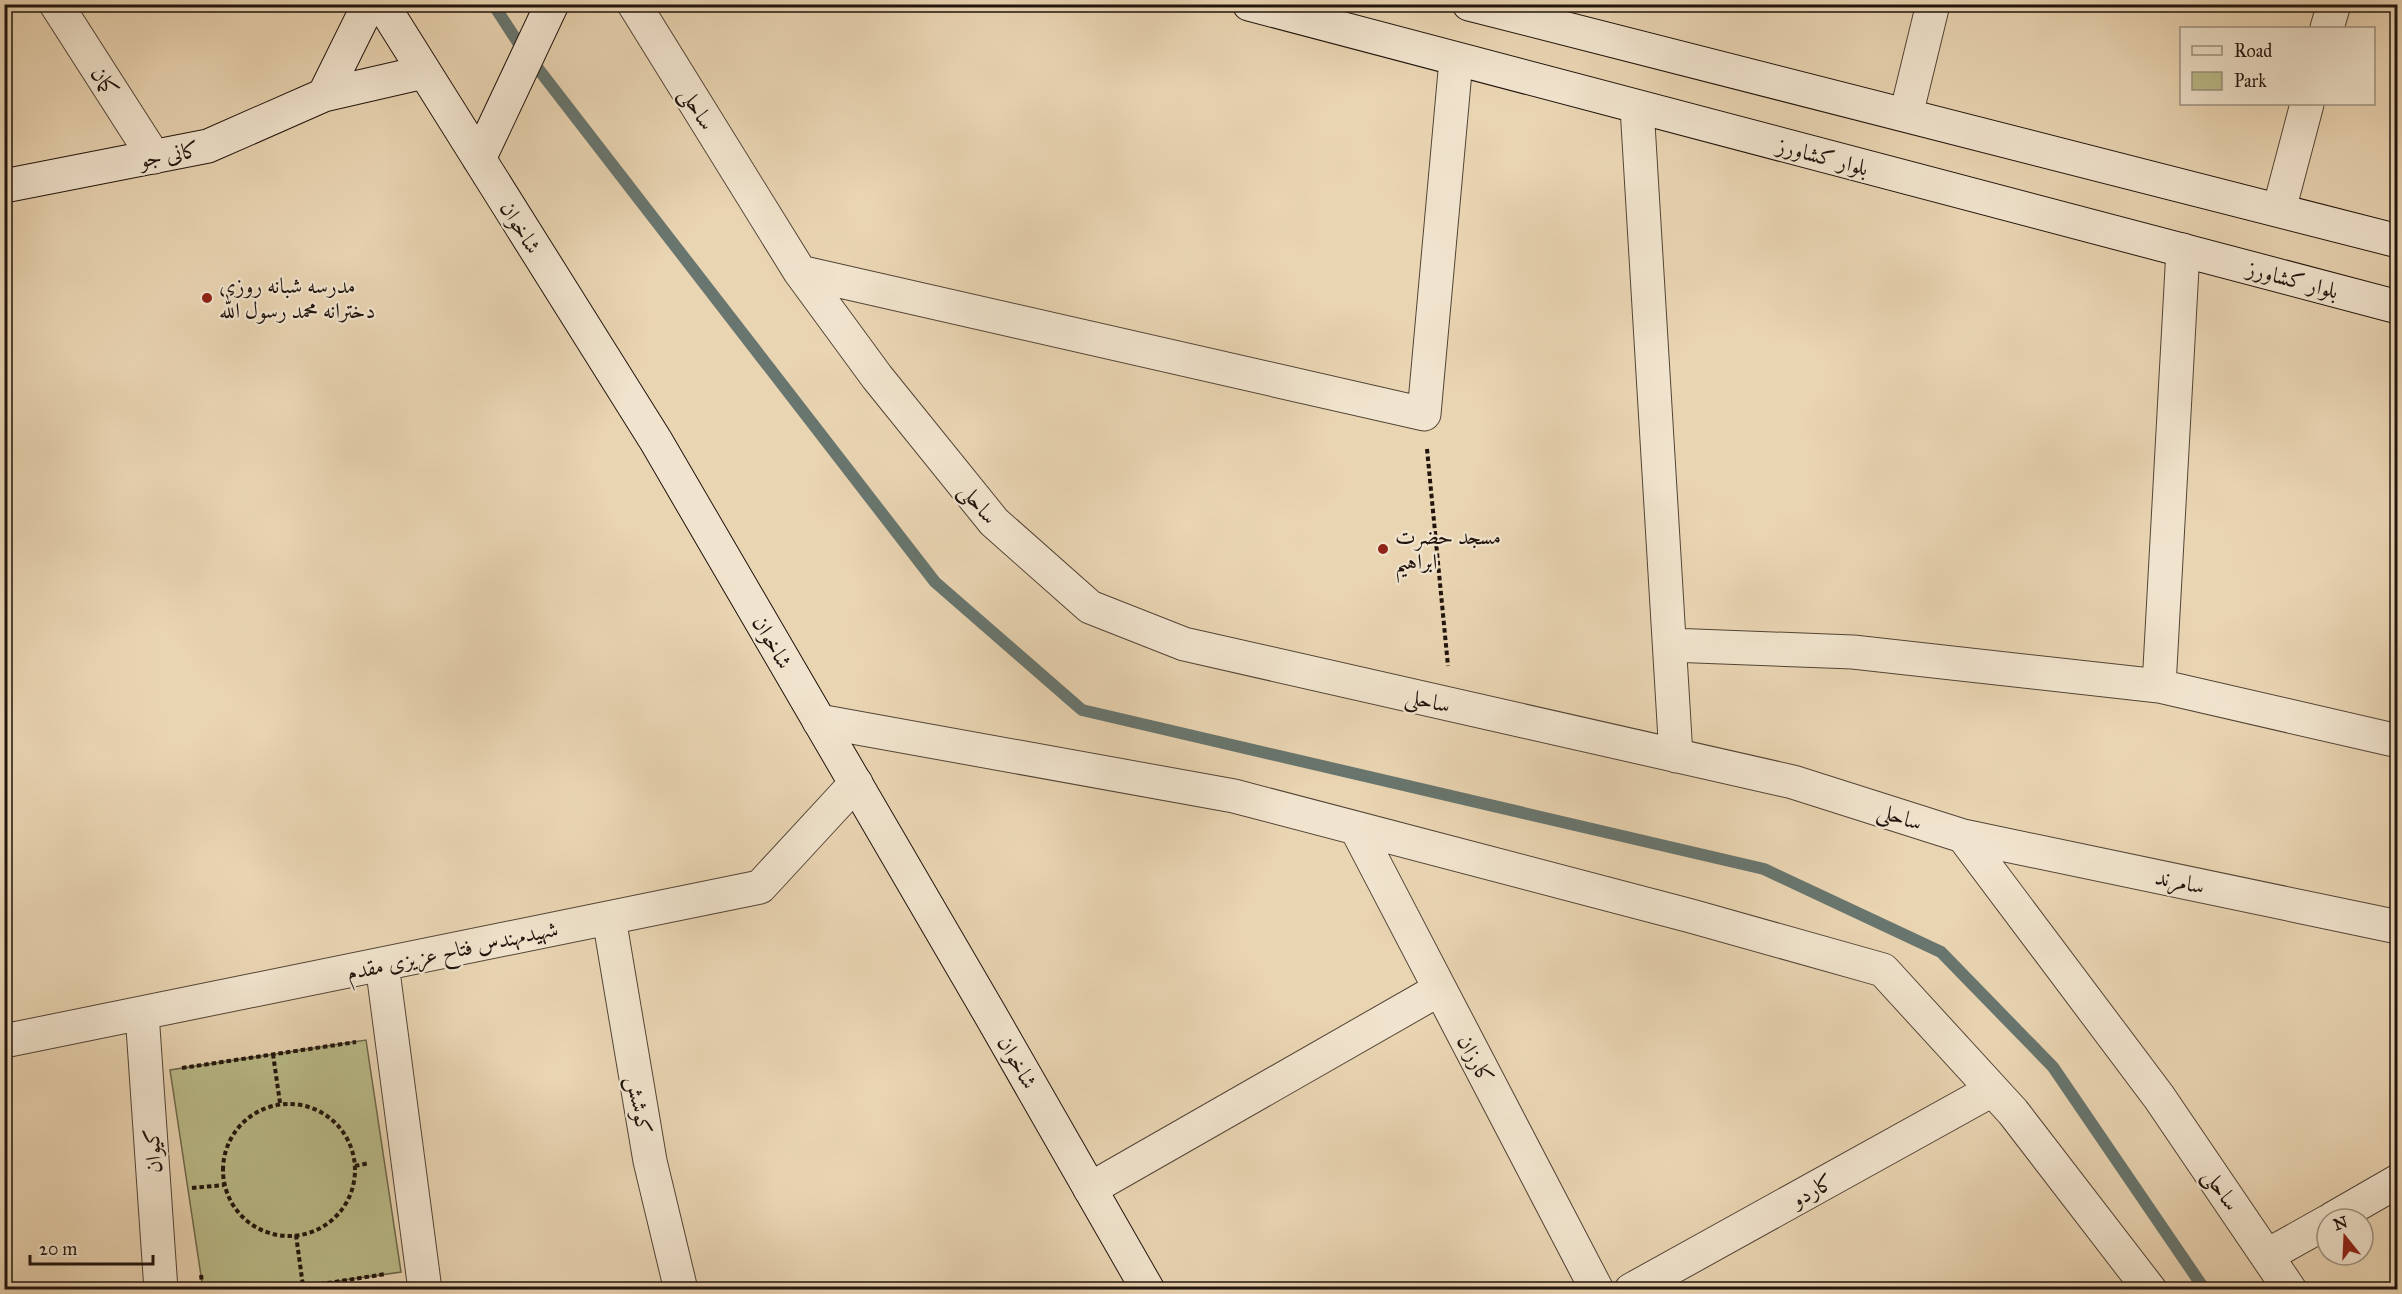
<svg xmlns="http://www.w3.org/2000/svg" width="2402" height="1294" viewBox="0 0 2402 1294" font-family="'IM FELL Great Primer',Amiri,serif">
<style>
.green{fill:#babc8a;stroke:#6d684c;stroke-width:1.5}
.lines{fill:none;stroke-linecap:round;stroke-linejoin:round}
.stream{stroke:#68766f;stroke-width:12}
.street-casing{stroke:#524436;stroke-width:35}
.secondary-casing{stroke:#20140d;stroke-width:35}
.path{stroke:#20140d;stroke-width:4;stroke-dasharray:4.5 3;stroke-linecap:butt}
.street{stroke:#f1e4ce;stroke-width:33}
.secondary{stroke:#f1e4ce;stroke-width:33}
.poi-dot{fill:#8f2418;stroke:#f1e4ce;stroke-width:2}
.labels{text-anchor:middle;stroke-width:4.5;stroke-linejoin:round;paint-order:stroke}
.street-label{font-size:22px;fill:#20140d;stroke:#f1e4ce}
.poi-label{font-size:22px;fill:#20140d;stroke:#f1e4ce;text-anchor:start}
</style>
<rect width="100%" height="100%" fill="#ead5b3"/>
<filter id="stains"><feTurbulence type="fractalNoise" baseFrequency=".00333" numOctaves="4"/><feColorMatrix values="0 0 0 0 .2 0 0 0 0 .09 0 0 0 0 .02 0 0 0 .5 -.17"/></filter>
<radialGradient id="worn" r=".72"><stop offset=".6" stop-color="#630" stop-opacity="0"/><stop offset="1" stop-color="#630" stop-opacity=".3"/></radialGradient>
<!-- green -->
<path class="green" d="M366,1040l35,232 -118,17h-80l-33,-219z"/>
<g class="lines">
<!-- stream -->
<path class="stream" d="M493,4l26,40 416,538 147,128 682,159 177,83 112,115 152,223"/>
<!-- street casing -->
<g class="street-casing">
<path id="street" d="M56,4l98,153
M634,4l166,268 77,105 117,145 96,85 94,37 609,138 170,54 196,261 131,193
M2327,28l7,-24
M1637,107l39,649
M1906,115l27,-111
M2279,210l28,-106
M800,272l624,142 32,-354
M1670,645l183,7 306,34 239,55
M2159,686l24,-436
M819,721l415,75 457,120 192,54 130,142 137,178
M1356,828l241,462
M1963,836l435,91
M609,918l41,243 31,129
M382,964l43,326
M142,1013l19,277
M4,1041l756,-154 96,-104
M1090,1189l350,-200
M2332,1219l66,-38
M2268,1255l59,-33
M1631,1290l361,-200"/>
</g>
<!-- secondary casing -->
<g class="secondary-casing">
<path id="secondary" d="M382,4l274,437 334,573 158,276
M1249,4l1149,303
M1469,4l929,237
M324,95l45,-91
M479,159l73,-155
M4,186l204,-40 116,-51 100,-23"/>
</g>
<!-- path -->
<path class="path" d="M1427,449l21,217
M273,1054l7,49
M182,1068l174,-26
M223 1170a66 66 0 1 1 132 0a66 66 0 1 1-132 0Z
M355,1166l14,-3
M192,1188l32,-3
M296,1235l7,51
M201,1275l2,15
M283,1290l103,-16"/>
<!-- street -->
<use href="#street" class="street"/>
<!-- secondary -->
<use href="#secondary" class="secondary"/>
</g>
<!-- markers -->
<g class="poi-dot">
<circle cx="207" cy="298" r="6"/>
<circle cx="1383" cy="549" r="6"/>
</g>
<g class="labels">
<!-- street labels -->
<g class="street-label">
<text transform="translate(105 81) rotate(57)" y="8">کمان</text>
<text transform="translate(698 108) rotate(58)" y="8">ساحلی</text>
<text transform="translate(169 154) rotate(-11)" y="8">کانی جو</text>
<text transform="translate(1823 156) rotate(15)" y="8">بلوار کشاورز</text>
<text transform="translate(521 227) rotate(58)" y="8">شاخوان</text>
<text transform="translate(2293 279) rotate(15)" y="8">بلوار کشاورز</text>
<text transform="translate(979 503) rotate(50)" y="8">ساحلی</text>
<text transform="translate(773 642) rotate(60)" y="8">شاخوان</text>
<text transform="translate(1428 700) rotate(13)" y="8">ساحلی</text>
<text transform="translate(1900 816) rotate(18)" y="8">ساحلی</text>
<text transform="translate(2180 881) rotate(12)" y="8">سامرند</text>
<text transform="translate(452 950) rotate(-12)" y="8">شهیدمهندس فتاح عزیزی مقدم</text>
<text transform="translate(1476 1059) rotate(62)" y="8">کارزان</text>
<text transform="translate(1018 1062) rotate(60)" y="8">شاخوان</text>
<text transform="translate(640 1105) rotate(80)" y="8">کوشش</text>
<text transform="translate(152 1151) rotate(-94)" y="8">کیوان</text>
<text transform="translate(2222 1189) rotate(55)" y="8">ساحلی</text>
<text transform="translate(1812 1190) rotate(-29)" y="8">کاردو</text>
</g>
<!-- poi labels -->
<g class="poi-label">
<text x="219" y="293">مدرسه شبانه روزی<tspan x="219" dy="25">دخترانه محمد رسول الله</tspan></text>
<text x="1395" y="544">مسجد حضرت<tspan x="1395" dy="25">ابراهیم</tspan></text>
</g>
</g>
<!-- margin -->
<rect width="2402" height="1294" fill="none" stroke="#ead5b3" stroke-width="24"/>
<rect x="6" y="6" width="2390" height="1282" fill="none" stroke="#20140d" stroke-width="3"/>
<rect x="12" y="12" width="2378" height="1270" fill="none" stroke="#20140d" stroke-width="1.5"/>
<!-- legend -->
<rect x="2180" y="27" width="195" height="78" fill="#f1e4ce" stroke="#9d9181" stroke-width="1.5"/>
<rect x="2192" y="46" width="30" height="9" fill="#f1e4ce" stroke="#9d9181" stroke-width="1.5"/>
<text x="2234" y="57" font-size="18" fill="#20140d">Road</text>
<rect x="2192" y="72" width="30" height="18" fill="#babc8a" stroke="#9d9181" stroke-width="1.5"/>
<text x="2234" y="87" font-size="18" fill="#20140d">Park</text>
<!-- north arrow -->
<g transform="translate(2345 1237) rotate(342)"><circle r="28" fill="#f1e4ce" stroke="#9d9181" stroke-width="1.5"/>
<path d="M0-4.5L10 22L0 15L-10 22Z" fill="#8f2418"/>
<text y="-9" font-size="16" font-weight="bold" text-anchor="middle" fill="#20140d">N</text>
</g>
<!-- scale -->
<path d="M30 1255v9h123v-9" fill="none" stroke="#20140d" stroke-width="3"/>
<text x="39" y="1255" font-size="18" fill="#20140d" stroke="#f1e4ce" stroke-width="4.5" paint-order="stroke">20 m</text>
<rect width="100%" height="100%" filter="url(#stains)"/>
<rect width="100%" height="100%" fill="url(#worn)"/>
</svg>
